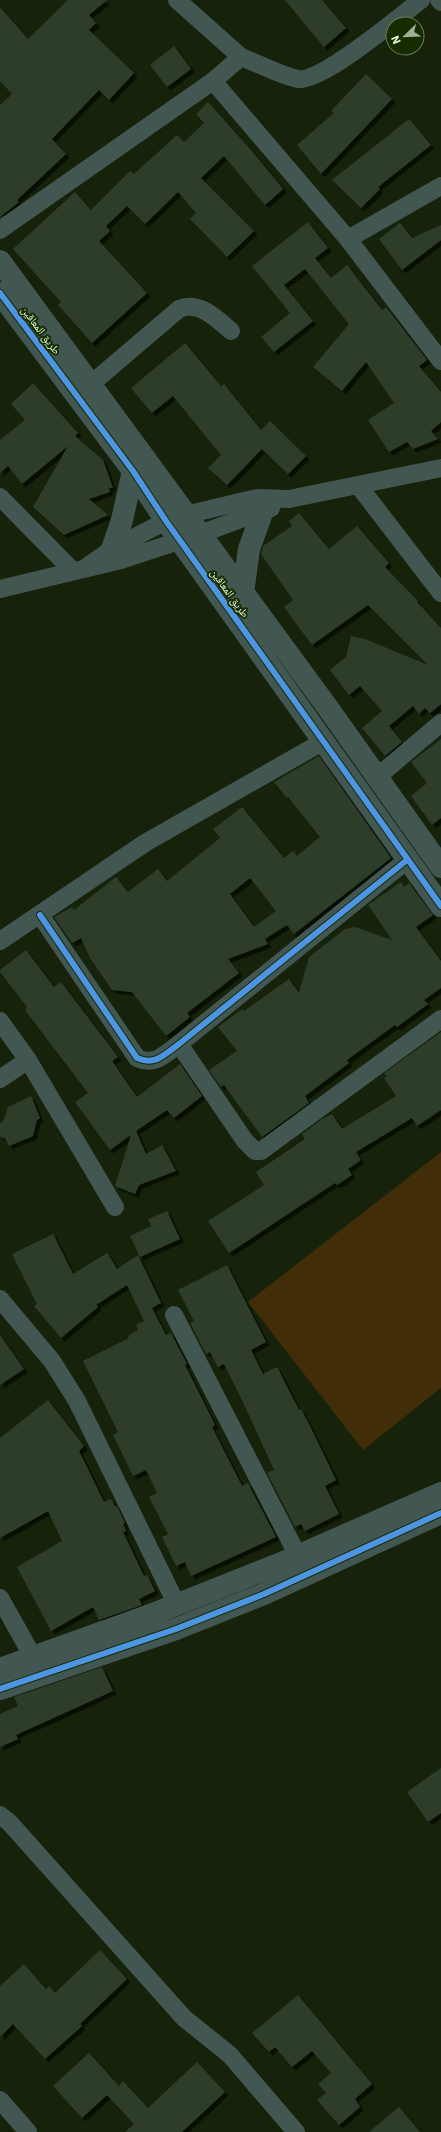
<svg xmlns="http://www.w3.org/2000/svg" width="441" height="2132" viewBox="0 0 441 2132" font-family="'IBM Plex Sans','Noto Naskh Arabic',sans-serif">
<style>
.green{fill:#412d08}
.building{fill:#2d3e2b;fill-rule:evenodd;filter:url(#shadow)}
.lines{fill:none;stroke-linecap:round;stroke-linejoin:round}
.minor{stroke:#435752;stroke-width:18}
.tertiary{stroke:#435752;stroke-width:22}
.cycleway-casing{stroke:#172c00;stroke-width:8}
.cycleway{stroke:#4d94e3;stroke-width:6}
.labels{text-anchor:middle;stroke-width:4;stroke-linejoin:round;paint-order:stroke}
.street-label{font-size:11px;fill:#e9fcdc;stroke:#172c00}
</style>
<defs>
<filter id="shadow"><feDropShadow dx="3.5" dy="3.5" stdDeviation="0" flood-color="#0009"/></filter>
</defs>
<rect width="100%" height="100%" fill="#16220a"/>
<!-- green -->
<path class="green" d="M441,1152v236l-78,62 -115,-148z"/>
<!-- building -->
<path class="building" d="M68,0h39l-18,15 7,8 -7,7 45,43 -25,27 -10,-10 -47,49 14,15 -49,46 2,2 -19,15v-112l12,-11 -12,-13v-74l28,32z
M285,0h37l24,28 -22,19z
M174,46l17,23 -24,18 -17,-22z
M366,74l26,25 -71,75 -24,-29 37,-32 -3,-2z
M208,102l43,48 32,39 -18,16 -41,-49 -23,22 53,53 -27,26 -37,-38 6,-6 -18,-21 -33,32 -18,-18 -21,20 4,5 -11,10 48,52 -55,50 -34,-38 3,-3 -48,-53 62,-57 16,18 39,-39 4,3 43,-39 7,7 20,-19 -8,-9z
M409,119l22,26 -53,42 2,2 -19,19 -29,-28z
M308,222l20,26 -13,10 16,20 16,-13 35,45 4,-3 41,53 -8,6 22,26v30l-10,9 7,8 -25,10 -6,-7 -18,10 -21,-32 26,-17 -28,-41 -24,29 -29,-24 36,-43 -44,-55 -21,16 29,36 -39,31 -13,-15 29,-24 -38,-47z
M400,223l12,15 29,-13v15l-39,30 -23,-31z
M185,343l36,43 3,-2 37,46 9,-9 36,35 -18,18 -26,-25 -35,36 -19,-17 13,-13 -48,-59 -21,17 -21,-25z
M33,383l45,50 -3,3 28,24 10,28h-4l1,4 -21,7 19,16 -44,20 -31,-28 35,-61 -46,38 -14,-18 -8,7v-33l25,-20 -14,-16z
M299,513l30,36 28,-23 32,37 -4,4 33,34 -1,1 24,26v76l-11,9 -5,-5 -6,6 -6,-8 -24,20 13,16 -17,14 -23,-28 20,-17 -22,-25 -11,9 -19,-25 16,-13 5,-21 14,3 63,26 -60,-60 -56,40 -28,-38 9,-7 -32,-46 2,-8 29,-20 -3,-5z
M441,739v79l-9,7 -21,-29 16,-13 -16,-21z
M319,756l72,102 -97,76 -7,-9 -22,14 3,5 -40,15 11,14 -52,40 3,4 -24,19 -34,-44 -20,-2 -22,-32 -9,-20 -9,5 -18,-26 18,-10 2,3 42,-33 12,15 30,-23 9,12 53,-43 -7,-9 29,-22 42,51 9,-7 4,5 23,-19 -32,-40 -1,1 -13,-16zM250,878l26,33 -22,16 -24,-33z
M401,882l3,5 5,-4 24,32 -17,12 25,34v27l-17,12 4,4 -31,23 -2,-2 -48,35 2,3 -44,33 4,7 -47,34 -38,-52 -3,2 -12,-17 28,-19 -19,-24 24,-18 2,2 45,-32 10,14 10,-36 36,-28 10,-2 37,13 -24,-35z
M26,950l28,37 7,-5 57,75 -6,4 25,36 43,-33 22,32 -28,22 -7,-8 -31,21 10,23 16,-9 14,26 -37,14 -4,9 -20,-8 16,-51 -21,15 -35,-48 13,-9 -63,-83 2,-3 -27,-35v-2z
M441,1032v78l-24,16 -5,-8 -56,34 5,8 -13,9 4,6 -15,10 -2,-2 -106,70 -21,-32 56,-36 -8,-13 49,-33 -3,-5 20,-15 10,-5 10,15 54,-33 -12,-18 3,-2 -3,-3z
M31,1096l9,22 -3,2 -4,16 -24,10 -4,-8 -5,-1v-14l3,-1 5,-15z
M167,1211l13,28 -40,18 -10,-21 21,-10 -3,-7z
M53,1234l20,40 34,-21 10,16 21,-14 23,48 -9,5 14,27 5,-2 16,31 -2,1 30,60 -3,2 30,59 6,-3 28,54 -85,39 -6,-14 -9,4 -14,-29 6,-3 -19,-37 8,-4 -11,-23 -13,6 -20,-41 5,-3 -35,-71 46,-23 -1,-2 10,-6 -2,-5 8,-4 -17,-36 -31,20 2,2 -37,31 -27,-32 3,-2 -25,-50z
M227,1265l39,77 -15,8 12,24 14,-7 22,43 2,-1 8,15 27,56 -11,6 14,28 -34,17 -4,-7 -6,3 -28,-54 7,-3 -33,-72 -17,-34 -6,3 -8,-15 -4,2 -16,-31 4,-2 -16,-31z
M0,1335l24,34 -24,16z
M48,1400l36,46 -5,5 25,51 7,-3 4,8 2,-1 8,17 -2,1 3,7 -3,1 21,44 3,-1 8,16 -16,8 3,6 -43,15 -6,-13 -42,24 -34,-64 45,-26 -14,-30 -48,27v-100z
M102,1667l11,24 -97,44 2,4 -18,8v-33l18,-8 -4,-9z
M441,1768v45l-13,9 -21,-30z
M100,1950l27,29 -47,45 2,2 -37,33 -32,-35 -13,13v-51l24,-22 22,25 3,-3 6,7z
M298,1995l74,89 -17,15 5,8 -21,18 -22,-25 9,-7 -8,-9 13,-11 -19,-22 -20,16 -17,-20 -6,5 -17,-19z
M89,2053l30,33 4,-5 25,27 49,-46 28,30 -43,40h-57l9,-8 -27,-29 -25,23 -29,-32z
M399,2107l21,25h-51z"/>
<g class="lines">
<!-- minor -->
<path class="minor" d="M439,0l2,2
M241,57c14,5 43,20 57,22 24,3 101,-62 123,-79
M213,81l135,158 93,122
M0,230l213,-149 28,-24 -64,-57
M348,239l93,-53
M91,384l88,-75c20,-9 38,10 52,22
M358,485l83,108
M0,497l72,73
M85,568l27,-19 54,-28 19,-6 72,-17 32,1 152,-31
M0,589l121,-29 79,-26 71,-26
M377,777l64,-54
M40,915l97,143c18,8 27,-3 42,-14l228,-184
M0,941l145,-98 179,-102
M0,1021l28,39 -28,19
M179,1044l66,97 10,10h6l180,-132
M28,1060l87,147
M0,1299l52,62 25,40 100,204
M174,1315l124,241
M0,1598l33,59
M0,1815l9,7 175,196 46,37 66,77
M0,2100l28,32"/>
<!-- tertiary -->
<path class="tertiary" d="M0,261l328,447 113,159
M0,293l133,178 33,50 275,385
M112,549l10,-29 11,-49
M243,593l6,-44 13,-36
M0,1669l158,-57 121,-48 162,-71
M0,1689l176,-60 88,-35 177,-81"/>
<!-- cycleway casing -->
<g class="cycleway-casing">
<path id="cycleway" d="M0,293l133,178 33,50 275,385
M40,915l97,143c18,8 27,-3 42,-14l228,-184
M0,1689l176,-60 88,-35 177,-81"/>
</g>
<!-- cycleway -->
<use href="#cycleway" class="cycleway"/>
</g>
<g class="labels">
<!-- street labels -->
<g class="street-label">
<text transform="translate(41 330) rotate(53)" y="4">طريق المعاقين</text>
<text transform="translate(230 593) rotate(54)" y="4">طريق المعاقين</text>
</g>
</g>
<!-- north arrow -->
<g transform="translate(405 36) rotate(247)"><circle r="19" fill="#172c00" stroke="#6b7f58"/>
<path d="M0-3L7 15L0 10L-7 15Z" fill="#9fb092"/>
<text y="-6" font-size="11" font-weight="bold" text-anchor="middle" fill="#e9fcdc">N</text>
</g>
</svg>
